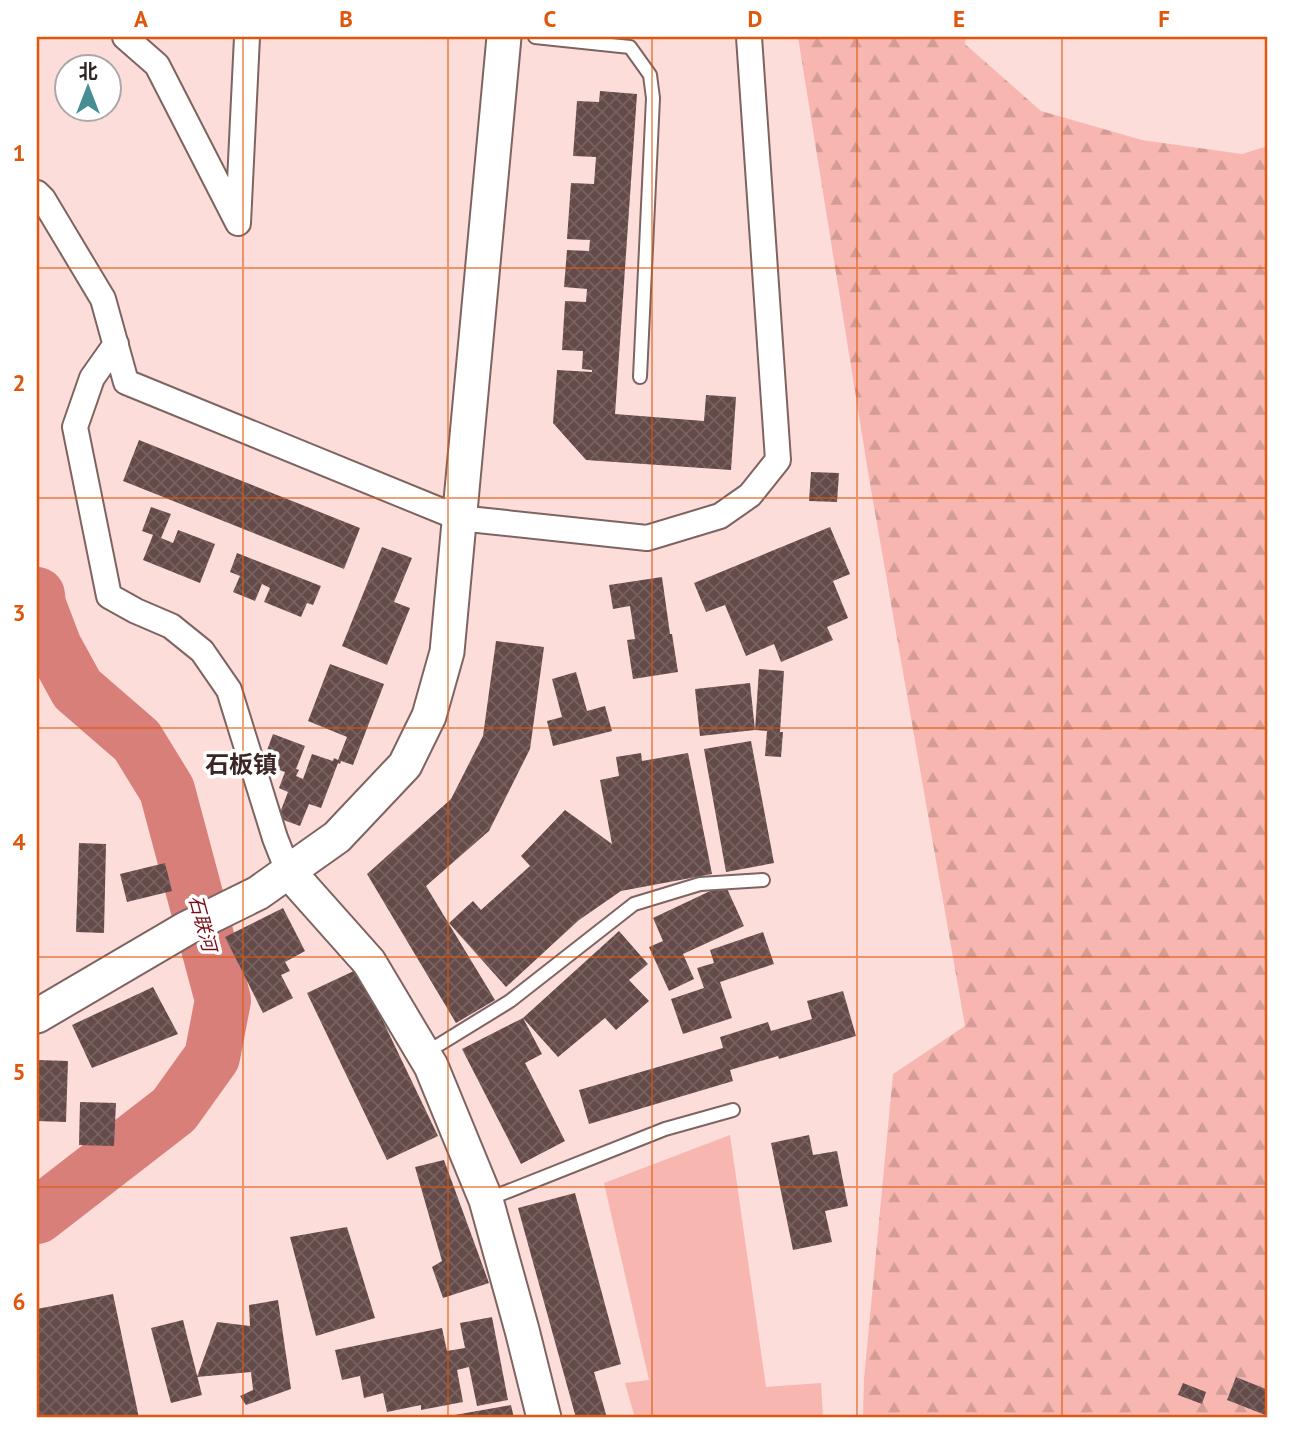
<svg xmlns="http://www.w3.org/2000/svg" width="1305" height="1455" viewBox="0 0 1305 1455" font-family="'PT Sans','Noto Sans SC',sans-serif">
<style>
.forest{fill:url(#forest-firs)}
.pitch{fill:#f7b6b0}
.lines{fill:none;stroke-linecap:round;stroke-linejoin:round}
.river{stroke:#d77f78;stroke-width:56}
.building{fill:url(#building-cross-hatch)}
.lane-casing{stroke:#7e6461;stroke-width:16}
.street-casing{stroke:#7e6461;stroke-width:28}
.secondary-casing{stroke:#7e6461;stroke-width:37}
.lane{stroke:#fff;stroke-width:12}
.street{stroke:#fff;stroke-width:24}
.secondary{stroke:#fff;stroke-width:33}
.grid{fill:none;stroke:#df560d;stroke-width:2;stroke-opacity:0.55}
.labels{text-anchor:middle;stroke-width:7;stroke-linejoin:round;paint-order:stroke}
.water-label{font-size:19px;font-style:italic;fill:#780b14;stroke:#fff}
.district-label{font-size:24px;font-weight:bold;fill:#3c2624;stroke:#fff}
.neatline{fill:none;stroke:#df560d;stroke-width:2.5}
.grid-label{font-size:23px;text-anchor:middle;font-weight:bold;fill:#df560d}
</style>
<defs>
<pattern id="forest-firs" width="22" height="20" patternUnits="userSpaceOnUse" patternTransform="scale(1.75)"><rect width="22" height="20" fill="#f7b6b0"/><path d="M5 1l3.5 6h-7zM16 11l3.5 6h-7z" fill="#d49c97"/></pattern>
<pattern id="building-cross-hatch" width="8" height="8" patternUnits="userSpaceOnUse" patternTransform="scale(1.75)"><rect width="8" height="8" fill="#644b49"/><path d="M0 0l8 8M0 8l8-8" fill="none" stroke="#776260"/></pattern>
</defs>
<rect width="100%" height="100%" fill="#fcddda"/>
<!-- forest -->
<path class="forest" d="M798,37h168l-1,7 76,67 101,29 100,14 26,-8v1272h-405l1,-39 29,-305 72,-48 -96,-548z"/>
<!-- pitch -->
<path class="pitch" d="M730,1135l36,252 55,-4 2,35h-188l-10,-35 24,-3 -45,-197z"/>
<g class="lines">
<!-- river -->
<path class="river" d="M37,595l1,10 16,42 23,42 60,52 30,49 56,210 -11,57 -38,53 -137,106"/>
</g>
<!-- building -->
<path class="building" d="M600,91l37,3 -22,320 89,7 2,-26 30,2 -5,73 -145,-10 -33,-37 4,-53 35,2v-2l-10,-1 1,-18 -21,-1 3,-49 21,1 1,-13 -23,-2 3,-37 22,1 1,-11 -23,-1 4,-56 23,1 2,-27 -23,-1 4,-55 22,1z
M139,440l221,88 -16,41 -221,-88z
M811,472l28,1 -2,29 -28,-1z
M151,507l20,7 -10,24 12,5 5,-13 37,14 -15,39 -57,-23 10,-25 -11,-4z
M830,527l20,47 -17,7 15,37 -21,9 6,13 -52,22 -7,-18 -28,12 -21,-51 -19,7 -12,-29z
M382,547l30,11 -18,44 16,6 -23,57 -45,-19z
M237,553l84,33 -8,19 -6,-2 -6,14 -37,-15 6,-14 -8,-4 -7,17 -22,-9 7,-16 -10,-4z
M662,577l8,57h2l6,38 -45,7 -6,-39 8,-1 -5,-33 -17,3 -4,-24z
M496,641l48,6 -14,102 -41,82 -63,55 69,114 -39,23 -89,-149 84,-75 32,-63z
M330,664l54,20 -31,81 -12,-4 -1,3 -2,-1 -17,45 -12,-4 -9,22 -22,-8 10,-26 -9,-4 6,-16 -23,-8 11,-30 32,12 -9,23 3,1 -3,6 7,3 9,-25 21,7 1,-3 4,2 9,-23 -39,-16z
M759,669l25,2 -4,61h3l-2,25 -16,-1 2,-25 -12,-1 -55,6 -5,-47 55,-6 5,47z
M576,672l11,39 18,-5 7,25 -59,15 -6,-25 15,-4 -10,-38z
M751,741l23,122 -48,9 -22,-123z
M641,753l1,8 46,-8 24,121 -91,17 -42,29 -73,67 -57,-64 24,-22 8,9 49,-44 -9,-10 44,-46 47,34 -12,-64 19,-4 -3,-19z
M79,843l27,1 -2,89 -28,-1z
M165,863l7,28 -45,11 -7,-28z
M725,884l19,42 -61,28 11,25 -25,12 -20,-44 14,-6 -10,-23z
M283,908l22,43 -20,11 5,9 -9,4 12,23 -30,15 -38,-76z
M619,931l29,33 -19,16 20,21 -33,29 -11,-12 -47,39 -35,-39 19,36 -17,9 40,78 -44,23 -59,-115 61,-31z
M763,932l11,32 -54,18 12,36 -49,16 -12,-35 33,-11 -7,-20 17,-5 -4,-13z
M358,969l80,167 -51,24 -80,-167z
M153,987l25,47 -86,34 -20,-43z
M843,991l13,45 -77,23 -1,-3 -48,14 3,11 -144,43 -10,-34 144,-42 -3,-11 48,-15 3,9 41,-12 -5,-18z
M37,1060l31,1 -2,61 -29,-1z
M80,1102l36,1 -2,43 -35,-1z
M809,1135l4,20 24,-4 11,55 -23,5 7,31 -39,8 -22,-107z
M444,1160l45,123 -46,15 -11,-31 10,-6 -27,-94z
M575,1193l46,171 -27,8 13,46h-31l-58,-210z
M347,1227l28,91 -59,18 -26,-99z
M113,1294l26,124h-102v-109z
M278,1300l13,89 -45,16 -6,-9 13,-6 -2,-18 -54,5 20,-55 33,4 -1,-21z
M492,1317l16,83 -31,6 -8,-39 -12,3 6,32 -42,8v-5l-34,7 -4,-19 -19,5 -4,-22 -18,4 -7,-30 107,-22 5,23 18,-3 -5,-25z
M183,1320l19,75 -31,8 -20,-75z
M1236,1377l32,13v26l-41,-16z
M1183,1383l23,9 -4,12 -24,-9z
M511,1405l3,13h-71v-1z"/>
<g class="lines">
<!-- lane casing -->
<g class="lane-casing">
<path id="lane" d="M535,37l95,10 20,28 3,23 -13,279
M424,1054l86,-53 124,-97 66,-20 63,-4
M486,1200l179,-71 68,-19"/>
</g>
<!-- street casing -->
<g class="street-casing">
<path id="street" d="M125,37l32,28 81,158 9,-186
M37,193l6,6 60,100 23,83 333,136 188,20 73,-22 30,-21 28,-35 -29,-423
M116,344l-24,34 -17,49 34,169 27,15 35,15 31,25 27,39 46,148 13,33"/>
</g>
<!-- secondary casing -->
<g class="secondary-casing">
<path id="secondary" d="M288,871l81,91 62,104 55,134 36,130 22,88
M37,1016l150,-88 71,-35 79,-56 68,-72 24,-49 18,-64 57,-615"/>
</g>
<!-- lane -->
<use href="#lane" class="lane"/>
<!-- street -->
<use href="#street" class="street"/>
<!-- secondary -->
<use href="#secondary" class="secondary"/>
</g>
<!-- grid -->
<path class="grid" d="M243,37v1381M448,37v1381M652,37v1381M857,37v1381M1062,37v1381M37,268h1231M37,498h1231M37,728h1231M37,957h1231M37,1187h1231"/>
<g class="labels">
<!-- water labels -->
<g class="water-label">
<text transform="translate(203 923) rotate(75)" y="7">石联河</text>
</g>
<!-- district labels -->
<g class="district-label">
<text x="241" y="773">石板镇</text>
</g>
</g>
<!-- border -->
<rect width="1305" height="1455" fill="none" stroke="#ffffff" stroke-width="77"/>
<!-- north arrow -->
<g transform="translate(88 88)"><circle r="33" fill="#ffffff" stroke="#aca7a7" stroke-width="2"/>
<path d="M0-5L12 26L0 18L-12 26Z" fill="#468d94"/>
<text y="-10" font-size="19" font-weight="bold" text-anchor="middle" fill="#2f2423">北</text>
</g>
<rect x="38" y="38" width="1228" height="1378" class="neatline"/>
<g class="grid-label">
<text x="141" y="27">A</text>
<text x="346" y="27">B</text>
<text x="550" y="27">C</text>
<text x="755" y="27">D</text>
<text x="959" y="27">E</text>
<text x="1164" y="27">F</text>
<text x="19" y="161">1</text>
<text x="19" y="391">2</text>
<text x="19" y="621">3</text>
<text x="19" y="850">4</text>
<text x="19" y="1080">5</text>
<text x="19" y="1310">6</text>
</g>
</svg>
